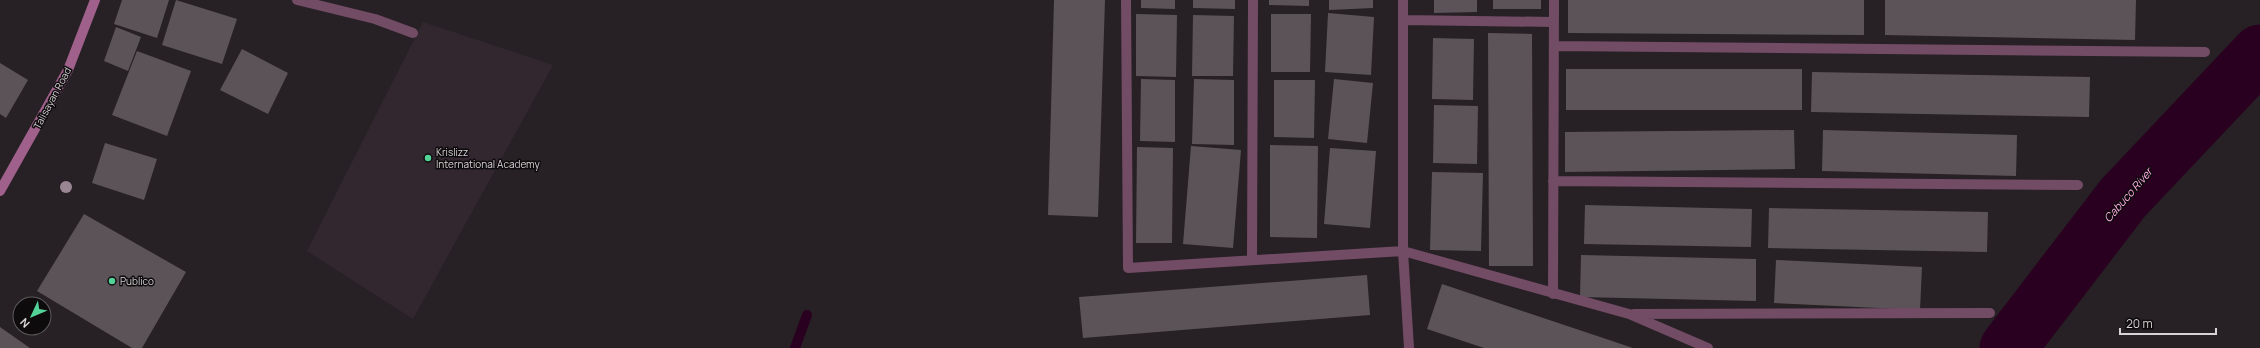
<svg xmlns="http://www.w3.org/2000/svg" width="2260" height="348" viewBox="0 0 2260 348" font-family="Manrope,sans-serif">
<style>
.built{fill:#33272f}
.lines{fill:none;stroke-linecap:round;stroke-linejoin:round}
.stream{stroke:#2a0020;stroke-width:10}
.river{stroke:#2a0020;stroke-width:57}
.building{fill:#5b5358}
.service{stroke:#724b65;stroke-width:10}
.minor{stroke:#724b65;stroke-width:10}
.secondary{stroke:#9f608b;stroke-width:10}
.tree{fill:#9a8593}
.poi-dot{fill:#53d397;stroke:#0e0b0d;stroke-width:1.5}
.labels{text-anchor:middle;stroke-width:3;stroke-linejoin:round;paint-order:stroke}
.street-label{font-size:10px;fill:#d7d3d6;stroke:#0e0b0d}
.poi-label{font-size:10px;fill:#d7d3d6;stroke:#0e0b0d;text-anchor:start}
.water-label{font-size:11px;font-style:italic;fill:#ffade4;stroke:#0e0b0d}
</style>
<rect width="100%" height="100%" fill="#272024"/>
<!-- built -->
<path class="built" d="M423,22l130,43 -140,254 -106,-68z"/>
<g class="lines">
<!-- stream -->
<path class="stream" d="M795,348l12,-33"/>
<!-- river -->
<path class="river" d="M2008,348l115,-150 137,-145"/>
</g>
<!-- building -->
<path class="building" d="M122,0h47l-12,38 -43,-14z
M176,0l61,19 -15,45 -60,-19z
M1054,0h51l-7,217 -50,-2z
M1141,0h34v9l-34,-1z
M1193,0h42v9l-42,-1z
M1269,0h40v6l-40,-1z
M1329,0h44v8l-44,2z
M1434,0h43v12l-43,1z
M1493,0h48v9h-48z
M1568,0h296v35l-296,-2z
M1885,0h251l-1,40 -250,-5z
M1328,13l46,4 -3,58 -46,-3z
M1136,14l41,1 -1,62 -40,-1z
M1271,14h40l-1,58h-39z
M1193,15l41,1 -1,60h-41z
M116,27l25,10 -13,34 -24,-10z
M1488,33l44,1 1,232h-44z
M1433,38l41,1 -1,61 -41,-1z
M242,49l46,24 -20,41 -48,-24z
M137,51l54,20 -24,65 -55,-21z
M0,63l28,17 -22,38 -6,-4z
M1566,69h236v41h-236z
M1812,72l278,5 -1,40 -278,-5z
M1141,79l34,1v62l-35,-1z
M1194,79l40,1v65l-42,-1z
M1334,79l39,4 -6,60 -39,-4z
M1274,80h41l-1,58 -40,-1z
M1434,105l44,1 -1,58 -44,-1z
M1794,130l1,39 -230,3v-40z
M1823,130l194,5 -1,41 -194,-5z
M105,143l52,16 -13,41 -52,-17z
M1270,145l48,1 -1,92 -47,-1z
M1191,146l50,4 -8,98 -50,-4z
M1137,147l36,1 -1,95h-36z
M1330,148l46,3 -6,77 -46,-4z
M1432,172l51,1 -2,78 -51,-1z
M1585,205l167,4 -1,38 -167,-3z
M1769,208l219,4 -1,40 -219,-4z
M84,214l102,58 -44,76h-10l-95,-57z
M1581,255l175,4v42l-176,-4z
M1776,260l146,7 -2,43 -146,-7z
M1367,275l3,40 -287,23 -4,-41z
M1442,284l191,64h-149l-57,-19z
M0,327l30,21h-30z"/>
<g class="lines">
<!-- service -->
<path class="service" d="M297,0l78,19 38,14"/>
<!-- minor -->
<path class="minor" d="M1126,0l2,268 275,-17 226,63 79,34
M1403,0v251l6,97
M1403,20l151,2
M1554,46l651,6
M1553,181l525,4
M1252,259l1,-259
M1553,294l1,-294
M1634,314l356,-1"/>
<!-- secondary -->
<path class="secondary" d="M0,191l68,-121 27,-70"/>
</g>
<!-- trees -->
<circle class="tree" cx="66" cy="187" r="6"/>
<!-- markers -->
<g class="poi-dot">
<circle cx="428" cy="158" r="4"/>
<circle cx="112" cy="281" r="4"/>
</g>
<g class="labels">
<!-- street labels -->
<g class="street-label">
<text transform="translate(52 98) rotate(-62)" y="4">Talisayan Road</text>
</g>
<!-- poi labels -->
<g class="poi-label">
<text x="436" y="156">Krislizz<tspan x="436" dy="12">International Academy</tspan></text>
<text x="120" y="285">Publico</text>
</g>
<!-- water labels -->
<g class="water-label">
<text transform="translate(2128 195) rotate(-49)" y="4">Cabuco River</text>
</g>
</g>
<!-- north arrow -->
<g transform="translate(32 316) rotate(226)"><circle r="19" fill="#0e0b0d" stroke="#5e5b5d"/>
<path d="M0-3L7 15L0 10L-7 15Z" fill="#53d397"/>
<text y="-6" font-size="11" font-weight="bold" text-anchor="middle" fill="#d7d3d6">N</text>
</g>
<!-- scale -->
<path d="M2120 328v6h96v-6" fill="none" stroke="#d7d3d6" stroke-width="2"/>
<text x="2126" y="328" font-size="12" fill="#d7d3d6" stroke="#0e0b0d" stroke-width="3" paint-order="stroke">20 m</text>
</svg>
